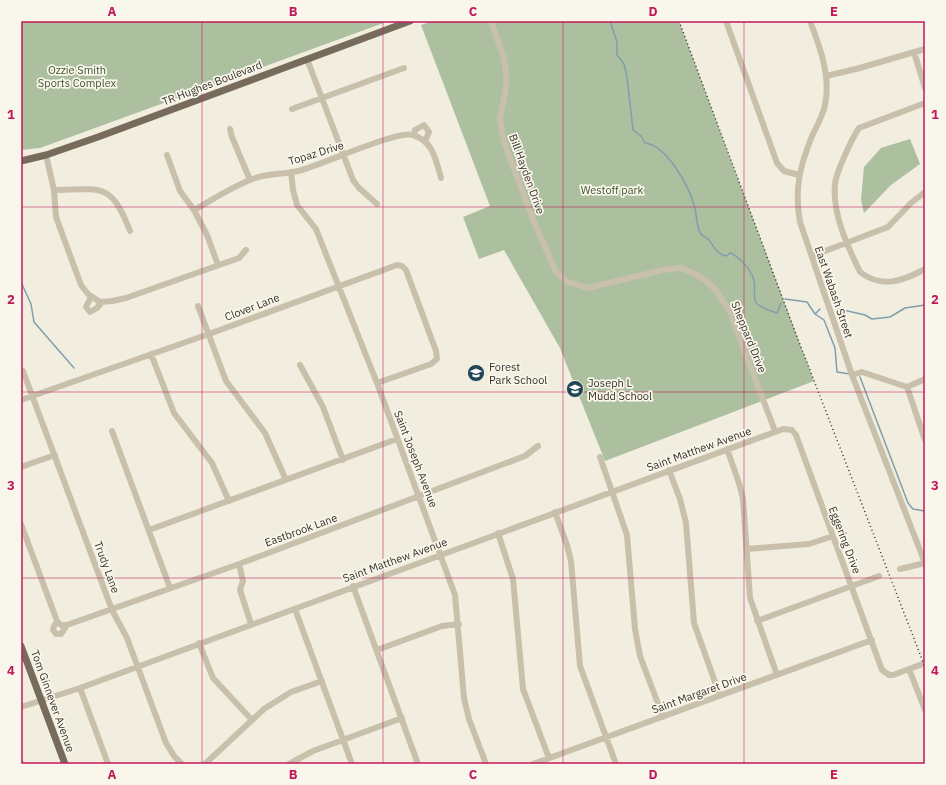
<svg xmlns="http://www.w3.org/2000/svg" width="946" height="785" viewBox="0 0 946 785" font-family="'IBM Plex Sans',sans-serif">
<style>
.green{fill:#acbf9f}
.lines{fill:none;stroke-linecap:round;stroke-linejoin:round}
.stream{stroke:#809fac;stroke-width:1.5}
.minor{stroke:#c8c0ab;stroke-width:6}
.major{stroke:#776c5c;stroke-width:7}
.rail{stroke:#37312a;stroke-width:1.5;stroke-dasharray:1 3;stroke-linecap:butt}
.grid{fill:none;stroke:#c2185b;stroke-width:1;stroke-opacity:0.55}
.labels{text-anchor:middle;stroke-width:3.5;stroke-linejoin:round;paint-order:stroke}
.park-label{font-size:11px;fill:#3d532f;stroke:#f9f6eb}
.street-label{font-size:11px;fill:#37312a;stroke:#f9f6eb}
.poi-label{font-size:11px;fill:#37312a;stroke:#f9f6eb;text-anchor:start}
.neatline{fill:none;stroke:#c2185b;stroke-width:1.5}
.grid-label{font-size:13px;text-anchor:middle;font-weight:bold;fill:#c2185b}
</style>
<rect width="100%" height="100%" fill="#f1eddf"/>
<!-- green -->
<path class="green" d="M21,21h368l-349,127 -19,2z
M433,21h246l135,360 -209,80 -45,-113 -56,-98 -25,9 -16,-42 27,-11 -69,-181z
M910,139l10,25 -29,21 -27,28 -3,-13 3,-33 17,-19z"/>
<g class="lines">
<!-- stream -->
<path class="stream" d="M610,21l7,21v13l7,9 3,13 6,53 8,6 4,7c22,2 44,44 49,62 3,9 2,20 6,27 1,4 6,5 9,8 7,9 5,12 17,16l4,-3c9,3 21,17 24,27 2,7 -2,19 3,24 5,4 14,7 20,9l4,-10
M21,282l10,22 3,18 40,46
M785,299l22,3 8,12 9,6 11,28 2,24 13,2
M839,309l26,6 7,4 18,-2 15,-9 20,-3
M815,314l5,-5
M860,377l48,126 5,6 12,2"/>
<!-- minor -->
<path class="minor" d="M491,21l13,37 2,13v16l-6,32 4,23 28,75 24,55 12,10 20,6 75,-18 18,-2 14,6 11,7 10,9 14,22 45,119
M726,21l51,142 7,8 15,4
M810,21c10,26 21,55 15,84 -2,10 -8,21 -13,31 -12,30 -18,53 -12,86l52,153 73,188 -25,6
M914,52l11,36
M307,59l46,121 6,8 18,16
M826,76l30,-7 69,-20
M925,103l-66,25c-6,9 -10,18 -14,27 -4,10 -9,19 -10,29 -3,30 13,63 25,88 22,17 43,9 65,-3
M292,109l112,-41
M230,129l2,8 18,43
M414,135l1,-5 9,-5 5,7 -4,9
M46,155l8,35 2,27 25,68 7,9 12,8 12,-1 14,-3 113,-40 7,-8
M167,155l13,36 14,19
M291,172l2,18 4,15 19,24 61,154 78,212 9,103 5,21 17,45
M54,190c48,-1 57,-8 76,41
M812,256l76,-29 23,-24 14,-11
M218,265l-11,-30 -13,-25c18,-10 36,-22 56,-30 16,-7 31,-5 48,-9 22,-5 98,-41 115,-36 20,6 23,25 28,43
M91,297l-5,10 4,5 7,-4 5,-6
M198,306l28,75 39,52 21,47
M151,354l23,59 38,50 17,38
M300,365l23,42 20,53
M23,371l89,239 15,28 39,105 8,13 8,8
M852,375l10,-3 45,15
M907,387l18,53
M907,387l18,-8
M21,400l188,-66 188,-69 5,1 4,4 30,81 1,8 -6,5 -54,19
M112,431l58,157
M727,449l12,34 4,16 7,99 27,77
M600,457l27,78 8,94 5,27 23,61
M21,467l34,-12
M669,470l11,29 6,24 8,100 26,73
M555,512l12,33 4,16 9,105 36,98
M21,524l36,97 4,4h6l172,-61 286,-108 13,-10
M149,530l248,-91
M498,533l15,46 10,110 26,69
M747,549l62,-5 24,-8
M239,564l4,17 -3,9 11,34
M353,586l65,178
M295,609l57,155
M757,621l122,-45
M57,622l-3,4 -1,4 3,4h5l6,-9
M199,643l14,35 39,42
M377,650l65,-24 17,-2
M909,669l16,41
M80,688l28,76
M21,707l59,-19 703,-259 9,1 4,5 86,235 7,5h4l32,-12
M21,763v1
M205,764l59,-55 27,-17 31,-11
M289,764l24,-13 89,-33
M533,764l339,-124"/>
<!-- major -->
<path class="major" d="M21,161l25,-6 52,-18 312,-116
M21,646l44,118"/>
<!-- rail -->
<path class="rail" d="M679,21l115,308 131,338"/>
</g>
<!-- grid -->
<path class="grid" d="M202,21v743M383,21v743M563,21v743M744,21v743M21,207h904M21,392h904M21,578h904"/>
<!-- icons -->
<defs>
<g id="school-disc" transform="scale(0.9)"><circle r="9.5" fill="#224555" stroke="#f9f6eb"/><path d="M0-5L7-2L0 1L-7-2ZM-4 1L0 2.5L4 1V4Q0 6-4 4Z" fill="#fff"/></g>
</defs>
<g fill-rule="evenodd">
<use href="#school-disc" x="476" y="373"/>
<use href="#school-disc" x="575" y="389"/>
</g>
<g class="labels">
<!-- park labels -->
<g class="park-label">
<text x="77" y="74">Ozzie Smith<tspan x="77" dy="13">Sports Complex</tspan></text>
<text x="612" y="194">Westoff park</text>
</g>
<!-- street labels -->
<g class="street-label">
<text transform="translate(212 83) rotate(-21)" y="4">TR Hughes Boulevard</text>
<text transform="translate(316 153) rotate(-17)" y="4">Topaz Drive</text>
<text transform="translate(527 174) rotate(70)" y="4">Bill Hayden Drive</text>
<text transform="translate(834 292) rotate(71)" y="4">East Wabash Street</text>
<text transform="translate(252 307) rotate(-21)" y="4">Clover Lane</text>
<text transform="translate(749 337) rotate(68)" y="4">Sheppard Drive</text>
<text transform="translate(699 449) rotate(-20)" y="4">Saint Matthew Avenue</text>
<text transform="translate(416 459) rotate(69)" y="4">Saint Joseph Avenue</text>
<text transform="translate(301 530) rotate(-20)" y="4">Eastbrook Lane</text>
<text transform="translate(845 540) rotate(69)" y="4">Eggering Drive</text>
<text transform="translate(395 560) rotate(-20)" y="4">Saint Matthew Avenue</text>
<text transform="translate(107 567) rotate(70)" y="4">Trudy Lane</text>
<text transform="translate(699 693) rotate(-20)" y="4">Saint Margaret Drive</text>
<text transform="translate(53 701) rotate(70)" y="4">Tom Ginnever Avenue</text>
</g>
<!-- poi labels -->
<g class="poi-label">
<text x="489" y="371">Forest<tspan x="489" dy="13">Park School</tspan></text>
<text x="588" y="387">Joseph L<tspan x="588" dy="13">Mudd School</tspan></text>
</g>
</g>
<!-- border -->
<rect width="946" height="785" fill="none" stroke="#f9f6eb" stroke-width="44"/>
<rect x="22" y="22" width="902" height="741" class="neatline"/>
<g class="grid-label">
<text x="112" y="16">A</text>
<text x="293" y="16">B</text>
<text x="473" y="16">C</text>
<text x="653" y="16">D</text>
<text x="834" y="16">E</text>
<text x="11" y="119">1</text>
<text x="935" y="119">1</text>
<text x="11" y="304">2</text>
<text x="935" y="304">2</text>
<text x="11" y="490">3</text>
<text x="935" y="490">3</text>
<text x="11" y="675">4</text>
<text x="935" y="675">4</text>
<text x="112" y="779">A</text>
<text x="293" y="779">B</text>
<text x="473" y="779">C</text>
<text x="653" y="779">D</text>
<text x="834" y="779">E</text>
</g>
</svg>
